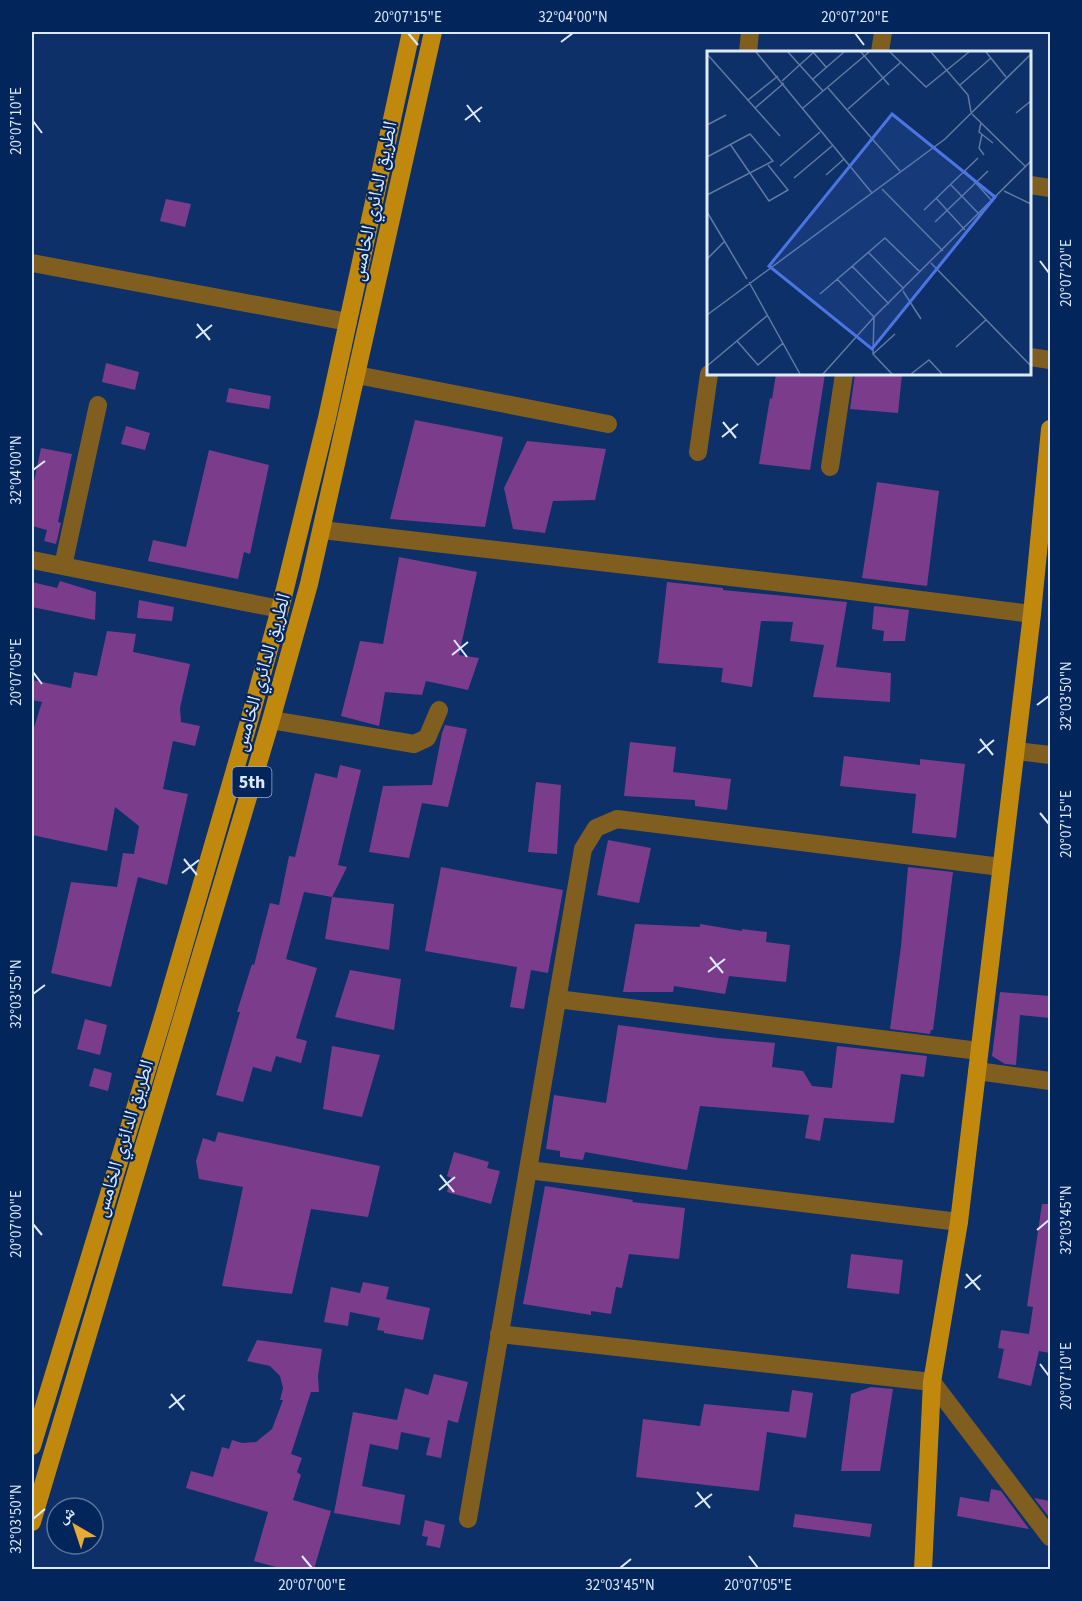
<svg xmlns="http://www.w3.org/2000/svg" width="1082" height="1601" viewBox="0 0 1082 1601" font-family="'Source Sans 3','Noto Naskh Arabic',sans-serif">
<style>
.building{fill:#7c3c8c}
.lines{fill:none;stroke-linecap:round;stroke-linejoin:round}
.minor{stroke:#805e1f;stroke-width:18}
.major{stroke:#c0890d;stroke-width:18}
.ticks{fill:none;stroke:#ddeafe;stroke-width:2}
.labels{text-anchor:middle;stroke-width:4.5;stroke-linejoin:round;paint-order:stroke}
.shield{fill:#02265b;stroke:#9bafcd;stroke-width:1.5}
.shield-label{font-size:18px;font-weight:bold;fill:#ddeafe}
.street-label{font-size:20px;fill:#ddeafe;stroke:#02265b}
.inset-road{fill:none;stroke:#607aa3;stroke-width:1.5}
.view{fill:#4d75e2;fill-opacity:0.15;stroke:#4d75e2;stroke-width:3}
.inset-edge{fill:none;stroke:#ddeafe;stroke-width:3}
.neatline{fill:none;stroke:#ddeafe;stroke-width:2}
.ticks-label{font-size:15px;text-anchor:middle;fill:#ddeafe}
</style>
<rect width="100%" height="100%" fill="#0c3067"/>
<!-- building -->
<path class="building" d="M166,199l25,5 -6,23 -25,-6z
M106,363l33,9 -4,18 -33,-8z
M776,374h49l-15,96 -51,-6 11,-66 2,1z
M855,374h47l-4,39 -48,-4z
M229,388l42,8 -2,13 -43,-7z
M415,420l88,17 -18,90 -95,-8z
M126,426l24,7 -5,17 -24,-6z
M527,441l79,8 -11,51 -42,1 -8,32 -32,-4 -9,-41z
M41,448l31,6 -14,68 3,1 -5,21 -12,-3 3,-11 -15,-4v-35z
M209,450l60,15 -19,89 -6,-2 -6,27 -90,-18 5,-21 33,7z
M877,482l62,9 -12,95 -65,-8z
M399,557l78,15 -18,83 20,3 -11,32 -42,-9 -4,14 -37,-3 -6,34 -38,-10 19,-75 23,3z
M60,581l36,11 -1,28 -63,-13v-25l25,6z
M667,582l56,6v2l124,12 -11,65 55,6 -1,29 -77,-5 11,-52 -34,-4 3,-19 -32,-1 -9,66 -31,-5 2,-14 -65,-5z
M139,600l35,7 -2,14 -35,-3z
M874,606l35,4 -4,31h-22l1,-10 -12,-2z
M107,631l29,3 -3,18 57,12 -10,44 1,14 19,4 -5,20 -22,-5 -10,48 25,5 -21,91 -29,-8 -27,110 -60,-14 20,-91 46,5 6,-34 11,1 5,-28 -24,-19 -8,44 -75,-16v-101l10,-32 -10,-2v-20l39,8 3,-16 23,4z
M445,725l22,4 -19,78 -26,-4 -13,55 -40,-6 14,-66 49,-1 10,-52z
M630,742l46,5 -3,25 58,7 -4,31 -32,-4v-6l-71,-4z
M844,756l76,9v-6l45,5 -9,74 -44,-5 4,-39 -76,-8z
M340,765l21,5 -23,95 9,2 -15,30 -28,-5 -18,67 31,9 -21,70 11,3 -6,22 -25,-7 -5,16 -18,-5 -10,35 -27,-7 24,-83h-3l15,-48 2,1 16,-62 9,2 10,-49 6,1 20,-84 22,5z
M536,782l25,3 -4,69 -29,-2z
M608,840l43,8 -12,55 -42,-8z
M441,867l122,23 -15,83 -17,-3 -7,39 -14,-2 7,-40 -92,-16z
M908,867l45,5 -20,158h-2l-1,4 -40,-5 11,-83z
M332,897l62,7 -5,46 -64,-11z
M635,924l65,3v-3l42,7v-2l25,3 -1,10 24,3 -4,37 -57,-6 -4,18 -51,-8 -1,6h-50z
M350,970l51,9 -7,51 -59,-13z
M1000,992l50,4v22l-30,-3 -4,50 -11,-1 -13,-8z
M85,1019l22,6 -7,30 -23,-6z
M618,1025l100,13 57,5 -3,24 31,4 9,15 20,2 5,-42 90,10 -3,21 -23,-3 -7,49 -70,-5 -4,23 -15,-3 4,-23 -109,-9 -13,64 -102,-18 -2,8 -23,-3v-6l-14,-2 8,-54 52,8z
M332,1046l48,9 -18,62 -39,-8z
M94,1068l18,5 -4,18 -19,-5z
M218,1132l162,34 -12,51 -57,-8 -19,85 -70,-8 21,-99 -44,-8 -3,-18 7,-23 12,4z
M454,1152l35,10 -2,6 13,3 -9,33 -44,-12 4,-14 -4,-2z
M545,1186l88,14 -1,2 53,6 -6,51 -50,-5 -7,34 -6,-1 -5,27 -20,-3v4l-68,-11z
M1042,1204h8v149l-11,-2 -8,35 -33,-8 6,-29 -6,-1 3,-18 28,4 4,-27 -6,-1z
M851,1254l52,6 -4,34 -52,-6z
M363,1282l26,5 -3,12 44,9 -7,32 -39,-7v-2l-7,-1 3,-12 -30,-6 -2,14 -24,-4 7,-35 29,6z
M257,1340l65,9 -4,27 1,16h-8l-20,62 11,4 -5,14 4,3 -8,25 38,11 -17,58h-31l-29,-8 14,-49 -82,-24 5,-17 22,6 9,-30 7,2 3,-9 10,3 14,-1 16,-13 11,-29h-3l3,-12 -3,-12 -10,-10 -23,-5z
M434,1374l34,8 -10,41 -10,-3 -7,38 -15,-3 4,-17 -29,-6 -3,18 -28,-6 -8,42 43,9 -5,30 -66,-12 19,-101 44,8 8,-32 23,7z
M871,1387l22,2 -13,82h-39l10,-77z
M792,1390l21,3 -7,45 -39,-6 -8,59 -123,-14 7,-58 57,7 4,-22 85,8z
M991,1489l10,2 28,38 -72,-13 3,-19 29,5z
M1034,1498l16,3 -1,16z
M795,1514l77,10 -2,13 -77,-10z
M425,1520l20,5 -5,23 -14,-3 2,-8 -6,-1z"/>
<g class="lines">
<!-- minor -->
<path class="minor" d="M748,52l2,-20
M880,52l3,-20
M1030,185l20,3
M32,263l316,59
M1030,357l20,3
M357,375l251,49
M698,452l11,-78
M830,467l14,-93
M322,530l521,60 189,24
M32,560l248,49
M63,566l35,-161
M271,720l143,24 13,-6 12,-28
M1016,751l34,4
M557,999l422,52
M977,1071l73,10
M528,1170l431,52
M499,1334l433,48 118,155
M468,1519l115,-670 13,-21 21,-9 384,48"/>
<!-- major -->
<path class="major" d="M32,1446l132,-432 86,-296 30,-109 47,-191 84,-386
M32,1522l239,-802 38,-136 124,-552
M923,1570l9,-188 27,-160 73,-608 18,-185"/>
</g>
<!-- ticks -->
<path class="ticks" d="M408,33l10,12M855,33l9,12M561,42l12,-9M467,105l13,17M465,120l17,-13M33,121l9,12M1040,261l9,12M197,324l13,16M196,338l16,-13M723,422l13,16M722,437l16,-13M33,470l12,-9M454,640l13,17M452,655l16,-13M33,672l9,12M1037,705l12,-9M980,739l13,16M978,753l16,-13M1040,813l9,11M184,859l13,16M182,873l17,-13M710,957l13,16M708,972l17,-13M33,994l12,-9M440,1175l14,17M439,1190l16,-13M33,1224l9,11M1037,1230l12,-10M966,1274l14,16M965,1288l16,-13M1040,1364l9,12M171,1394l13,16M169,1408l16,-13M697,1492l13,16M695,1507l17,-13M33,1519l12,-10M302,1556l10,12M749,1556l9,12M620,1568l11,-9"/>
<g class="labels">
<!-- shield labels -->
<rect class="shield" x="232.5" y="767" width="39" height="30" rx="4.5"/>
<g class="shield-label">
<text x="252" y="788">5th</text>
</g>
<!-- street labels -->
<g class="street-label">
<text transform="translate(373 201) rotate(-78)" y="7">الطريق الدائري الخامس</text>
<text transform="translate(261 672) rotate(-74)" y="7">الطريق الدائري الخامس</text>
<text transform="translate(123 1138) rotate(-73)" y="7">الطريق الدائري الخامس</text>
</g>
</g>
<!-- overview -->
<g transform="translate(707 51)">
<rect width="324" height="324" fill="#0c3067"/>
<path class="inset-road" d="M49,1l116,141M81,1l35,39M106,1l13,15M154,1l28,33M183,1l36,35 43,-35M224,1l37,43 3,17M279,1l20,25M0,3l73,82M106,28l31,-27M75,30l32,-29M253,34l31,-27M121,37l72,83M41,49l30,-24M48,57l29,-25M96,57l66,-56M141,58l52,-46M309,62l15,-12M265,63l54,53M274,72l-2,9 14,11M0,74l19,-10M275,83l-3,14 5,7M23,93l39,57 19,-11 -20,-25M0,106l43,-23 23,27 -66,34M73,115l40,-34M258,120l28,31M119,124l18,-16M87,127l38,-32M244,134l29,30M175,138l61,62M297,140l27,13M229,147l29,32M217,159l54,-52M0,161l40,67M228,171l53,-51M161,201l36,37M0,208l18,-18M224,212l100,103M145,215l37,38M130,228l37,38 -1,37 19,20M42,231l51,92M196,240l18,28M113,243l65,-56 35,34M0,264l238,-176 86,-85M30,290l21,24 25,-22M249,296l30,-27M166,303l22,-20M0,315l61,-51M116,323l51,-57 157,-156M204,323l18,-14 13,14"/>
<path class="view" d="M185,63l103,83 -123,152 -103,-83z"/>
<rect width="324" height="324" class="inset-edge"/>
</g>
<!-- border -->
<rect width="1082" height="1601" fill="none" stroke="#02265b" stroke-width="66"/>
<!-- north arrow -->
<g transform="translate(75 1526) rotate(321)"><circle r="28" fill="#02265b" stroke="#5a749c" stroke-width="1.5"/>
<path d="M0-4.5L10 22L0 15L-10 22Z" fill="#e8ab37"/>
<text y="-9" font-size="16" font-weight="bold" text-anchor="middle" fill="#ddeafe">ش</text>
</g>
<rect x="33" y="33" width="1016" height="1535" class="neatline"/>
<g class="ticks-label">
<text x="408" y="22">20°07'15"E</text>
<text x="573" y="22">32°04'00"N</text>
<text x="855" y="22">20°07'20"E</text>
<text transform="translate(16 121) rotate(-90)" y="5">20°07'10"E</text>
<text transform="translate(1066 273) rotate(-90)" y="5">20°07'20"E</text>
<text transform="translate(16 470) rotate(-90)" y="5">32°04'00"N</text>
<text transform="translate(16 672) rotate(-90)" y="5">20°07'05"E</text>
<text transform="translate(1066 696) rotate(-90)" y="5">32°03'50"N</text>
<text transform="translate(1066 824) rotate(-90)" y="5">20°07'15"E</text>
<text transform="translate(16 994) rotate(-90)" y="5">32°03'55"N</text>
<text transform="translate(1066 1220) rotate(-90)" y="5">32°03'45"N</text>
<text transform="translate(16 1224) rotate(-90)" y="5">20°07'00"E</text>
<text transform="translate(1066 1376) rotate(-90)" y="5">20°07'10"E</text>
<text transform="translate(16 1519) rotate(-90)" y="5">32°03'50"N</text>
<text x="312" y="1590">20°07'00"E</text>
<text x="620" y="1590">32°03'45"N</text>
<text x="758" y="1590">20°07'05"E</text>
</g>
</svg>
